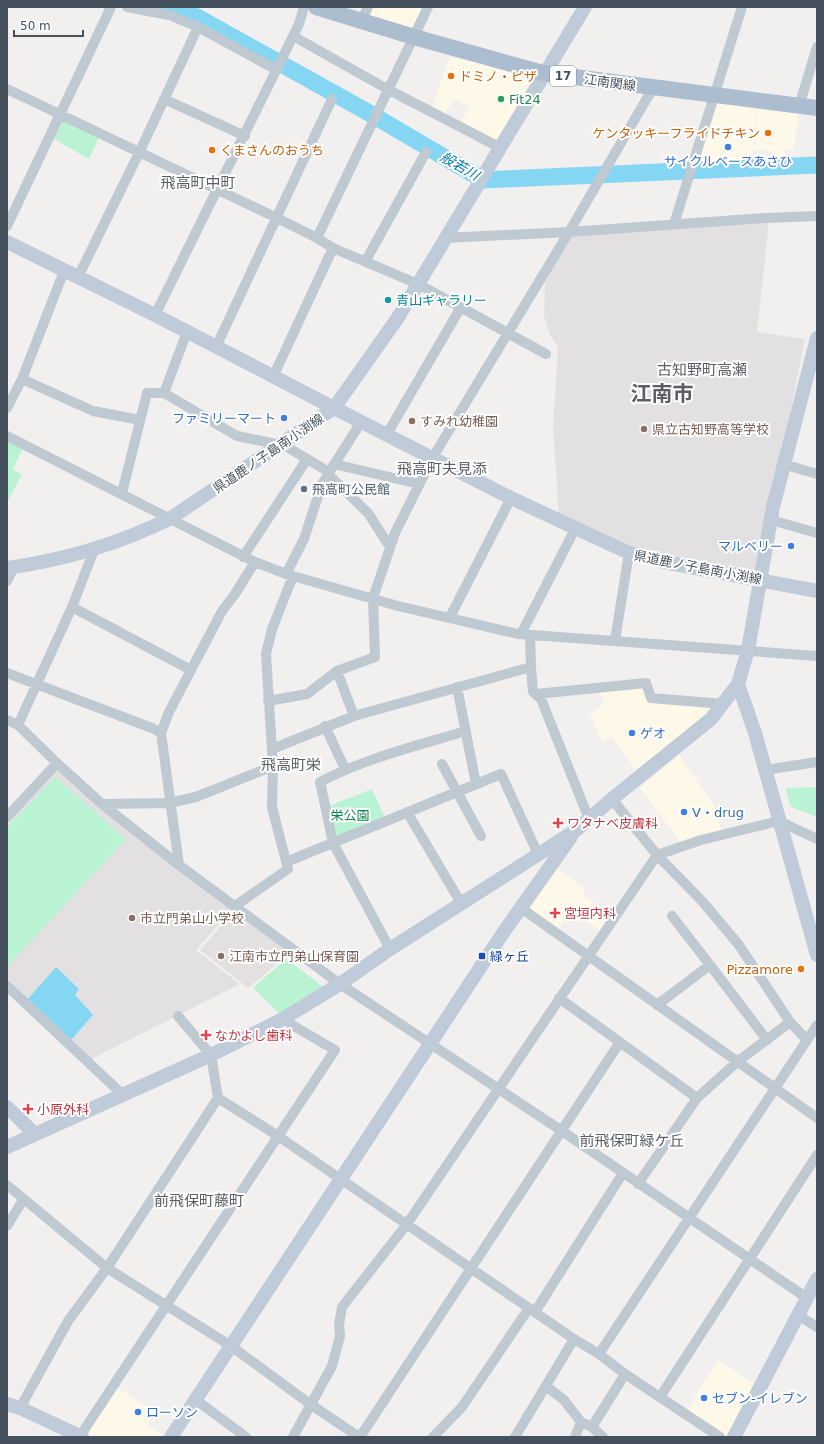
<svg xmlns="http://www.w3.org/2000/svg" width="824" height="1444" viewBox="0 0 824 1444" font-family="'DejaVu Sans','Noto Sans JP',sans-serif">
<style>
.commercial{fill:#fdf8e8}
.education{fill:#e3e0e1}
.green{fill:#baf3d3}
.water{fill:#84d6f3}
.lines{fill:none;stroke-linecap:round;stroke-linejoin:round}
.river{stroke:#84d6f3;stroke-width:17}
.street{stroke:#bfc9d2;stroke-width:10}
.secondary{stroke:#c0cbda;stroke-width:14}
.primary{stroke:#adbdd0;stroke-width:16}
.food-dot{fill:#e8710a;stroke:#fff;stroke-width:1.5}
.leisure-dot{fill:#2e9e5b;stroke:#fff;stroke-width:1.5}
.shop-dot{fill:#3f7fe0;stroke:#fff;stroke-width:1.5}
.culture-dot{fill:#0f9aa8;stroke:#fff;stroke-width:1.5}
.education-dot{fill:#8d6e63;stroke:#fff;stroke-width:1.5}
.service-dot{fill:#5c6f8a;stroke:#fff;stroke-width:1.5}
.health-dot{fill:#e0444e;stroke:#fff;stroke-width:1.5}
.transit-dot{fill:#1a4fb4;stroke:#fff;stroke-width:1.5}
.labels{text-anchor:middle;stroke-width:4;stroke-linejoin:round;paint-order:stroke}
.shield{fill:#fff;stroke:#7e858e;stroke-width:1}
.shield-label{font-size:12px;font-weight:bold;fill:#46515e}
.food-label{font-size:13px;fill:#c56008;stroke:#fff;text-anchor:start}
.street-label{font-size:13px;fill:#46515e;stroke:#fff}
.leisure-label{font-size:13px;fill:#27864d;stroke:#fff;text-anchor:start}
.shop-label{font-size:13px;fill:#366cbe;stroke:#fff;text-anchor:start}
.culture-label{font-size:13px;fill:#0d838f;stroke:#fff;text-anchor:start}
.education-label{font-size:13px;fill:#785e54;stroke:#fff;text-anchor:start}
.service-label{font-size:13px;fill:#4e5e75;stroke:#fff;text-anchor:start}
.park-label{font-size:13px;fill:#108651;stroke:#fff}
.health-label{font-size:13px;fill:#be3a42;stroke:#fff;text-anchor:start}
.transit-label{font-size:13px;fill:#164399;stroke:#fff;text-anchor:start}
.water-label{font-size:14px;font-style:italic;fill:#037ba6;stroke:#fff}
.quarter-label{font-size:15px;fill:#5b5f65;stroke:#fff}
.town-label{font-size:21px;font-weight:bold;fill:#5b5f65;stroke:#fff}
</style>
<rect width="100%" height="100%" fill="#f2efef"/>
<!-- commercial -->
<path class="commercial" d="M370,7h56l-13,27 -48,-15z
M449,57l91,18 -43,69 -36,-20 8,-17 -15,-8 -10,17 -12,-7z
M716,100l41,5 -5,58 -56,3z
M758,106l41,5 -5,39h-8l-1,13h-12v-12l-19,-1z
M644,685l5,15 70,5 -82,66 -26,-35 -8,7 -13,-28 14,-12 -6,-13z
M679,755l38,55 4,22 -39,12 -42,-56z
M554,866l31,23 -3,6 31,20 -12,17 -31,-21 -13,20 -34,-23z
M718,1360l41,27 -30,50h-3l-39,-27z
M116,1387l39,25 -8,13 18,12h-77l-4,-2z"/>
<!-- education -->
<path class="education" d="M769,222l-12,110 48,7 -48,236 -128,-25 -70,-32 -6,-92 5,-79 -8,-12 -6,-19 1,-37 26,-43z
M57,769l176,140 -37,41 44,34 -149,75 -84,-78v-159z
M235,910l57,41 -44,37 -48,-38z"/>
<!-- green -->
<path class="green" d="M64,118l36,17 -11,24 -35,-20z
M7,438l17,8 -11,23 9,6 -15,27z
M55,777l71,62 -119,128v-140z
M817,787v30l-26,-10 -6,-19z
M372,789l13,29 -49,21 -7,-33z
M286,959l42,31 -44,28 -31,-30z"/>
<!-- water -->
<path class="water" d="M56,967l23,22 -4,6 18,20 -22,25 -44,-40z"/>
<g class="lines">
<!-- river -->
<path class="river" d="M163,7l34,10 174,97 112,66 334,-15"/>
<!-- street -->
<path class="street" d="M127,7l42,8 29,12 79,43
M362,20l6,-13
M293,36l96,54 110,57
M7,89l268,128 42,21 16,10 85,36 128,70
M164,99l81,37
M799,106l18,-59
M674,224l68,-217
M7,226l104,-219
M317,238l111,-231
M444,238l125,-6 196,-14 52,-2
M365,262l61,-110
M78,277l61,-124 59,-126
M155,315l144,-291 5,-17
M216,347l116,-248
M273,377l60,-129
M22,379l71,32 47,9
M164,393l73,43 44,9
M7,408l15,-29 42,-108
M387,434l74,-127
M7,436l248,126 31,12 112,32 120,28 299,22
M282,444l47,28
M334,464l85,20
M783,464l34,10
M328,474l40,39 22,34
M122,493l25,-100h17l23,-61
M771,520l46,13
M243,557l64,-98
M286,574l18,-35 18,-55 39,-62
M7,581l7,-14
M72,607l119,63
M450,617l61,-119
M521,634l54,-105
M615,640l14,-87
M531,667l2,25 8,7 48,120
M337,671l17,45
M7,673l145,55 9,5
M457,687l19,97
M536,694l110,-11 5,15 72,6
M268,701l39,-7 30,-23 38,-14 -2,-59 22,-65 38,-76 136,-225 84,-144
M7,720l11,5 39,38
M18,725l54,-118 22,-57
M325,726l20,43
M272,749l82,-33 177,-49 -1,-32
M442,764l39,72
M765,770l52,-8
M612,799l45,56 45,46 37,44 51,77 17,18
M102,804l67,-1 27,-6 77,-31
M407,812l54,91
M7,817l50,-54 45,41 77,61 161,119 222,147 245,167
M286,862l215,-88 37,80
M179,865l-18,-132 8,-21 53,-101 13,-17 20,-32
M235,906l53,-37 -16,-62 1,-41 -7,-112 6,-25 21,-53
M521,908l296,210
M672,916l38,49
M390,949l-57,-106 -13,-61c46,-24 96,-36 146,-51
M7,986l115,108
M559,998l138,100
M657,1005l53,-40 57,75
M218,1098l57,36 299,205 25,15 26,20 95,63
M638,1184l59,-86 40,-36 53,-40
M7,1185l100,83 124,78 79,58 49,33
M7,1226l16,-26
M535,1312l88,-139
M798,1315l19,12
M599,1354l218,-329
M546,1386l18,14 17,22
M660,1397l157,-242
M196,1400l50,37
M20,1408l48,-87 39,-53 111,-170 -7,-43 -33,-39
M592,1427l11,10
M80,1436l255,-386 -43,-25 -8,-7
M293,1437l39,-71 8,-30 -1,-11 3,-18 65,-83 250,-369 44,-15 78,-19 38,18
M360,1437l260,-395
M433,1437l29,-30 67,-99
M515,1437l59,-98
M575,1437l6,-15 11,5 33,-53"/>
<!-- secondary -->
<path class="secondary" d="M7,242l148,73 179,93 63,-89 188,-312
M7,568c57,-8 112,-24 164,-50l163,-110 177,90 118,55 40,10 148,28
M738,684l17,49 62,222
M7,1107l28,27
M7,1147l204,-92 70,-35 59,-36 50,-35 185,-118 37,-32 99,-80 27,-35 10,-34 25,-143 44,-169
M7,1404l13,4 62,29
M171,1437l332,-504 68,-96
M734,1437l83,-158"/>
<!-- primary -->
<path class="primary" d="M316,7l98,30 129,36 274,35"/>
</g>
<!-- markers -->
<g class="food-dot">
<circle cx="451" cy="76" r="4"/>
<circle cx="768" cy="133" r="4"/>
<circle cx="212" cy="150" r="4"/>
<circle cx="801" cy="969" r="4"/>
</g>
<circle class="leisure-dot" cx="501" cy="99" r="4"/>
<g class="shop-dot">
<circle cx="728" cy="147" r="4"/>
<circle cx="284" cy="418" r="4"/>
<circle cx="791" cy="546" r="4"/>
<circle cx="632" cy="733" r="4"/>
<circle cx="684" cy="812" r="4"/>
<circle cx="704" cy="1398" r="4"/>
<circle cx="138" cy="1412" r="4"/>
</g>
<circle class="culture-dot" cx="388" cy="300" r="4"/>
<g class="education-dot">
<circle cx="412" cy="421" r="4"/>
<circle cx="644" cy="429" r="4"/>
<circle cx="132" cy="918" r="4"/>
<circle cx="221" cy="956" r="4"/>
</g>
<circle class="service-dot" cx="304" cy="489" r="4"/>
<g class="health-dot">
<path d="M556 817h4v4h4v4h-4v4h-4v-4h-4v-4h4z"/>
<path d="M553 907h4v4h4v4h-4v4h-4v-4h-4v-4h4z"/>
<path d="M204 1029h4v4h4v4h-4v4h-4v-4h-4v-4h4z"/>
<path d="M26 1103h4v4h4v4h-4v4h-4v-4h-4v-4h4z"/>
</g>
<rect class="transit-dot" x="478" y="952" width="8" height="8" rx="2"/>
<g class="labels">
<!-- shield labels -->
<rect class="shield" x="550" y="66" width="26" height="20" rx="3"/>
<g class="shield-label">
<text x="563" y="80">17</text>
</g>
<!-- food labels -->
<g class="food-label">
<text x="459" y="81">ドミノ・ピザ</text>
<text x="760" y="138" text-anchor="end">ケンタッキーフライドチキン</text>
<text x="220" y="155">くまさんのおうち</text>
<text x="793" y="974" text-anchor="end">Pizzamore</text>
</g>
<!-- street labels -->
<g class="street-label">
<text transform="translate(610 82) rotate(8)" y="5">江南関線</text>
<text transform="translate(268 453) rotate(-34)" y="5">県道鹿ノ子島南小渕線</text>
<text transform="translate(698 567) rotate(11)" y="5">県道鹿ノ子島南小渕線</text>
</g>
<!-- leisure labels -->
<g class="leisure-label">
<text x="509" y="104">Fit24</text>
</g>
<!-- shop labels -->
<g class="shop-label">
<text x="728" y="166" text-anchor="middle">サイクルベースあさひ</text>
<text x="276" y="423" text-anchor="end">ファミリーマート</text>
<text x="783" y="551" text-anchor="end">マルベリー</text>
<text x="640" y="738">ゲオ</text>
<text x="692" y="817">V・drug</text>
<text x="712" y="1403">セブン-イレブン</text>
<text x="146" y="1417">ローソン</text>
</g>
<!-- culture labels -->
<g class="culture-label">
<text x="396" y="305">青山ギャラリー</text>
</g>
<!-- education labels -->
<g class="education-label">
<text x="420" y="426">すみれ幼稚園</text>
<text x="652" y="434">県立古知野高等学校</text>
<text x="140" y="923">市立門弟山小学校</text>
<text x="229" y="961">江南市立門弟山保育園</text>
</g>
<!-- service labels -->
<g class="service-label">
<text x="312" y="494">飛高町公民館</text>
</g>
<!-- park labels -->
<g class="park-label">
<text x="350" y="820">栄公園</text>
</g>
<!-- health labels -->
<g class="health-label">
<text x="567" y="828">ワタナベ皮膚科</text>
<text x="564" y="918">宮垣内科</text>
<text x="215" y="1040">なかよし歯科</text>
<text x="37" y="1114">小原外科</text>
</g>
<!-- transit labels -->
<g class="transit-label">
<text x="490" y="961">緑ヶ丘</text>
</g>
<!-- water labels -->
<g class="water-label">
<text transform="translate(460 166) rotate(30)" y="5">般若川</text>
</g>
<!-- quarter labels -->
<g class="quarter-label">
<text x="198" y="188">飛高町中町</text>
<text x="702" y="375">古知野町高瀬</text>
<text x="442" y="474">飛高町夫見添</text>
<text x="291" y="770">飛高町栄</text>
<text x="632" y="1146">前飛保町緑ケ丘</text>
<text x="199" y="1206">前飛保町藤町</text>
</g>
<!-- town labels -->
<g class="town-label">
<text x="662" y="401">江南市</text>
</g>
</g>
<!-- border -->
<rect width="824" height="1444" fill="none" stroke="#46515e" stroke-width="16"/>
<!-- scale -->
<path d="M14 30v6h69v-6" fill="none" stroke="#46515e" stroke-width="2"/>
<text x="20" y="30" font-size="12" fill="#46515e" stroke="#ffffff" stroke-width="3" paint-order="stroke">50 m</text>
</svg>
